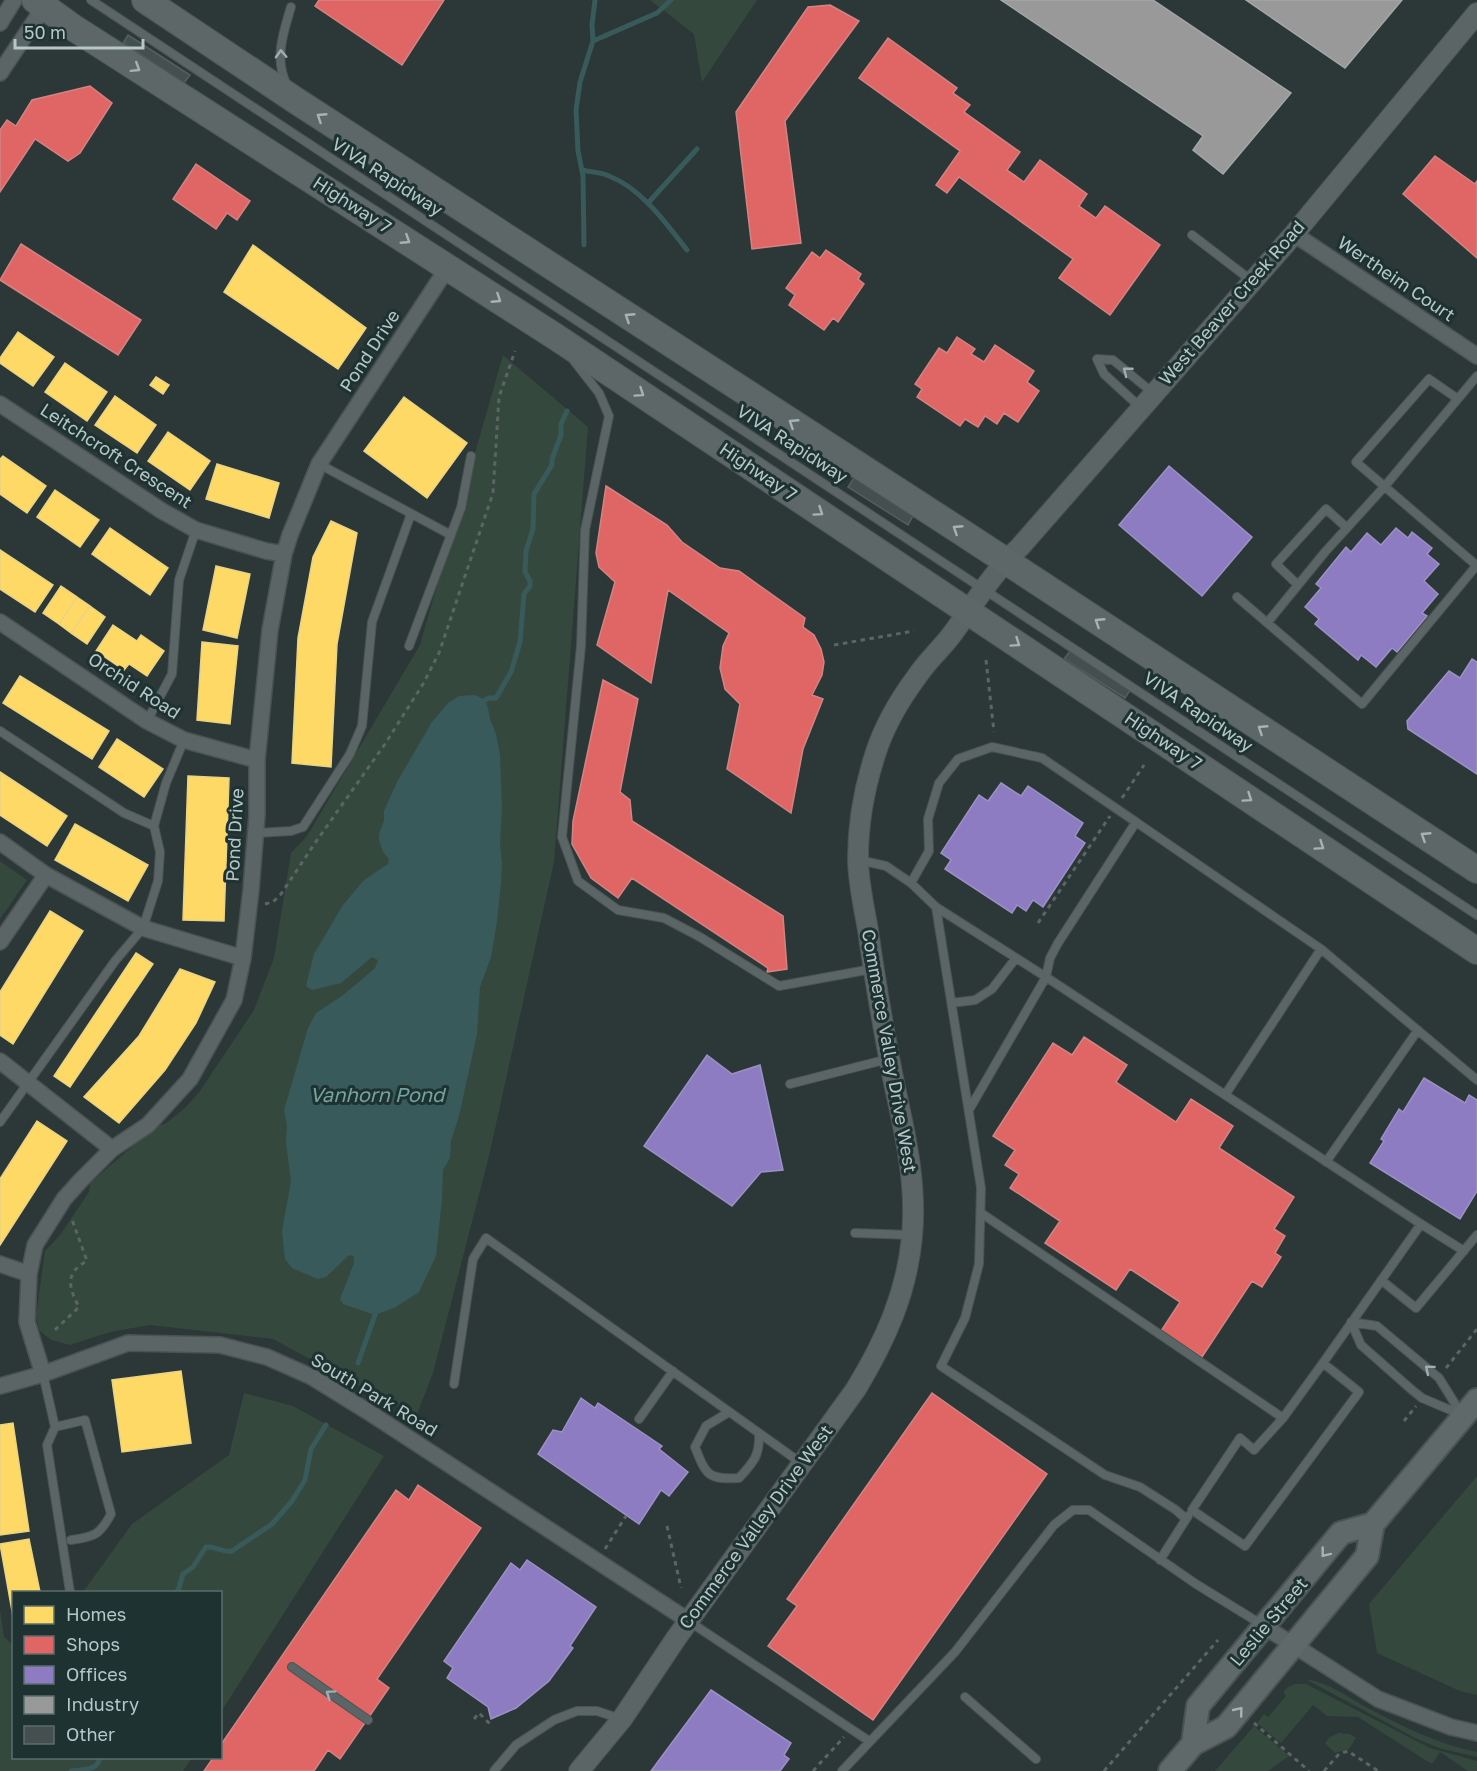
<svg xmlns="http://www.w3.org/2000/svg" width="1477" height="1771" viewBox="0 0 1477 1771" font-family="'Golos Text',sans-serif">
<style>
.green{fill:#35483d}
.water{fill:#385a5a}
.homes{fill:#ffd966;stroke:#e9d483;stroke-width:1.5}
.shops{fill:#e06666;stroke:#d38383;stroke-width:1.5}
.offices{fill:#8e7cc3;stroke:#9a92c4;stroke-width:1.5}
.industry{fill:#999;stroke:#a2a7a7;stroke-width:1.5}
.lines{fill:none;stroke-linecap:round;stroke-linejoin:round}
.stream{stroke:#385a5a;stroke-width:5}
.building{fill:#454f4f;stroke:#535f5f;stroke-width:1.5}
.service-casing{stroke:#4a5252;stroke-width:10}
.minor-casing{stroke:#4a5252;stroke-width:18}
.tertiary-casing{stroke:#4a5252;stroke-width:22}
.secondary-casing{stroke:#4a5252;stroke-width:26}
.primary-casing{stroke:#495454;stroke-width:28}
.path{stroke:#5c6565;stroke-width:3;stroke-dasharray:4.5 4.5;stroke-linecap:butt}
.service{stroke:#5b6566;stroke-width:8}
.minor{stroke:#5b6566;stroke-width:15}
.tertiary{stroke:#5b6566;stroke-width:20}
.secondary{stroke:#5f696a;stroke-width:22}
.primary{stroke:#5d6767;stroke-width:26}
.oneway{stroke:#9faeb0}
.oneway2{stroke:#a4b4b5}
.oneway3{stroke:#a5b4b5}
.labels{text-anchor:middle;stroke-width:6;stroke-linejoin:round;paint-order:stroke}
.street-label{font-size:18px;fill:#b6c7c8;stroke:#1f3232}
.water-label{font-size:20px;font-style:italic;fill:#73a3a3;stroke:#1f3232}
</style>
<rect width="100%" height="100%" fill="#2c3737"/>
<!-- green -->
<path class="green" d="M650,0h107l-55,82 -8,-48z
M503,355l85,72 -34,435 -65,294 -56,217 -17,44 -143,-78 -123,-14 -40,7 -40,13 -19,-5 -12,-10 -3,-14 9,-65 15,-16 29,-43 1,-9 66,-57 9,-2 21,-17 14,-16 54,-81 20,-52 17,-105 16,-17 113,-191z
M0,861l27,19 -27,39z
M244,1393l49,13 91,50 -163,256 -1,-120h-137l49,-68 97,-69z
M1477,1476v219l-17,-4 -83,-38 -8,-49z
M0,1610l4,27 9,8 1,113h178l-9,13h-183z
M1307,1680c20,1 42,18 59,27 36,19 71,37 111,45v5l-38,-9 -22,-9z
M1295,1684h11l124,64 47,13v10h-9l-28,-19 -7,11h-3l-72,-46 -31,-1 -14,-11 -32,38 -24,-20 7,-9 4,3 18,-21 -3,-4 5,-5z
M1254,1726l35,30 -21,15h-53z
M1339,1733l11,1 6,4 -7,11 -14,4 -10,-10 5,-6z"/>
<!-- water -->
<path class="water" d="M475,695l10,5 3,8 2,11 6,15 4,21 2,53 -2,35 2,20 -1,19 -4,40 -6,35 -11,30 -3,47 -18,82 -8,25 -1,17 -7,12 -1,29 -6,57 -17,36 -23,15 -21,8 -32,-11 -3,-5 14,-36v-6l-2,-2 -4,1 -22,21 -8,2 -26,-11 -7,-9 -3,-28 9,-50 -5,-38 1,-18 -3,-15 24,-82 8,-15 26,-17 25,-21 8,-7 3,-8 -6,-3 -31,26 -29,7 -6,-4 8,-32 29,-49 21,-25 24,-16 1,-5 -6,-7 -4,-12v-6l5,-13v-10l13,-29 35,-60 16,-19 11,-7z"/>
<!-- homes -->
<path class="homes" d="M253,245l113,83 -28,41 -114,-77z
M18,332l36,25 -21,29 -33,-23v-5z
M65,363l42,29 -20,29 -42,-29z
M156,377l13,8 -6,9 -13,-9z
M115,396l41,29 -19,28 -42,-28z
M404,397l63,46 -40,55 -63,-47z
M168,432l42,29 -20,29 -42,-29z
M3,456l43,30 -19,27 -27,-19v-35z
M217,464l62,19 -10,35 -63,-19z
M55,490l44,30 -19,27 -43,-30z
M331,521l26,12 -20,111 -6,123 -39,-4 6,-125 15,-81z
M110,528l58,40 -18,27 -58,-41z
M0,550l53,35 -18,27 -35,-23z
M216,566l34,8 -13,64 -34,-8z
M61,586l16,11 -18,27 -16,-11z
M77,597l13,9 -19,27 -12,-9z
M90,606l15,11 -18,27 -16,-11z
M113,625l24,16 4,-6 23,16 -17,25 -18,-12 -5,6 -28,-19z
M202,642l36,4 -8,78 -33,-4z
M20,676l89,55 -17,28 -89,-56z
M117,739l46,30 -19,28 -45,-30z
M0,772l67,44 -20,30 -47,-31z
M188,776l41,2 -5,143 -41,-1z
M75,824l73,41 -20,36 -73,-41z
M50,911l33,20 -70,113 -13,-9v-43z
M136,953l17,11 -83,123 -16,-11z
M180,969l35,13 -19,41 -31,47 -46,53 -35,-26 55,-61z
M37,1121l30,20 -67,104v-66z
M181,1371l10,72 -69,9 -10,-72z
M13,1423l16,108 -29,4v-110z
M29,1539l11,53h-26v30l-14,-78z"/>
<!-- shops -->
<path class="shops" d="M319,0h125l-42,65 -87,-59z
M830,5l29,16 -74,100 16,122 -49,6 -16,-137 72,-105z
M888,38l69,50 -4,5 17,12 -6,7 56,40 -13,18 17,12 16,-22 47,34 -8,12 17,12 9,-12 55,39 -50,70 -51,-37 14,-19 -114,-82 -12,16 -11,-8 24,-34 -101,-73z
M90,86l22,17 -32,50 -12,8 -33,-22 -35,53v-62l7,-10 9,6 16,-26z
M1435,156l40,28 2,-3v77l-74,-64z
M196,164l54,37 -13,19 -10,-7 -11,16 -43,-30z
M21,244l120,76 -23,35 -118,-75z
M826,250l35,24 -3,5 6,5 -26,38 -5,-4 -9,12 -35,-25 6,-10 -9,-7 26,-36 8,6z
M957,337l18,12 -4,5 13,8 11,-17 39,26 -7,11 12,9 -21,31 -14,-9 -7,11 -12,-8 -7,11 -13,-8 -5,7 -43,-29 5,-8 -7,-5 24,-36 8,5z
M606,486l61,39 15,17 38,26 19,3 66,47 -2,9 11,8 7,14 3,13 -2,13 -10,20 11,4 -20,50 -12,64 -64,-44 13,-65 -15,-15 -5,-21 3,-22 6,-13 -61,-43 -17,93 -54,-38 18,-63 -16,-15 -3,-14z
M603,680l35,19 -18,93 10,8 2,21 151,95 4,53 -20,3 1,-4 -136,-90 -14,20 -27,-20 -19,-34 1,-23z
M1084,1037l43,28 -11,17 60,40 15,-23 42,27 -14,22 75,49 -20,32 11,7 -10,17 6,4 -19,30 -10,-6 -50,76 -41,-26 19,-29 -50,-33 -14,21 -71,-47 15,-22 -50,-33 9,-14 -14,-9 10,-15 -22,-14 60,-93 19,12z
M932,1393l115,81 -174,246 -105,-74 29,-40 -10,-7z
M418,1485l63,43 -104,151 12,9 -49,71 -12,-9 -14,21h-110l9,-13h7v-12l176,-256 13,10z"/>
<!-- offices -->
<path class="offices" d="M1169,466l83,71 -50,59 -83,-71z
M1396,528l12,10 4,-6 20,16 -5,6 12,10 -15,17 14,13 -16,19 5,3 -30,36 -5,-4 -16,19 -15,-12 -3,5 -43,-36 4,-5 -14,-12 16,-19 -5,-4 30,-37 5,5 16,-19 14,12z
M1472,659l5,3v112l-69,-45 -1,-8 42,-50 11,7z
M1001,783l20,13 7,-10 55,37 -8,13 10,7 -42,64 -10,-7 -7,11 -9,-6 -5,8 -67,-44 6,-9 -10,-7 38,-58 9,6z
M707,1055l25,19 28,-9 23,105 -22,2 -29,34 -88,-60z
M1424,1078l41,25 4,-8 8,5v91l-17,28 -90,-56 14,-22 -3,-2 18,-30 4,3z
M581,1398l14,10 3,-5 64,43 -3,3 29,23 -19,24 -8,-6 -22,34 -101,-70 15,-24 9,2z
M527,1560l69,47 -26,39 3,2 -24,33 -33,27 -25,11 -3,-12 -41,-29 6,-10 -9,-7 67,-98 9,7z
M711,1690l80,53 -7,12 5,4 -9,12h-129z"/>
<!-- industry -->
<path class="industry" d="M1001,0h152l138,93 -68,81 -30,-24 10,-14z
M1246,0h156l-57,68z"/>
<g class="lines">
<!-- stream -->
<path class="stream" d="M593,41l64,-28 14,-13
M582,170c8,2 19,2 27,6 32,12 58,48 78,74
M648,203l49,-54
M584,245l-1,-69 -5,-25 -2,-41 4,-28 13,-41 -1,-16 3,-25
M485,700l4,-2h7l15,-26 9,-30 4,-48 6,-8v-5l-5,-9 1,-21 7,-22 1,-35 18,-29v-6l9,-24v-11l6,-13
M358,1363l17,-48
M175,1592l3,-1 5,-17 10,-7 13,-20c10,-1 18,6 26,4l40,-27 20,-23 13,-21 6,-31 15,-24
M71,1771c14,-2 26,0 29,-13"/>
</g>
<!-- building -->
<path class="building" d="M128,35l62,40 -6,8 -61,-40z
M855,476l59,38 -6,11 -60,-38z
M1070,651l61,38 -6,9 -61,-39z"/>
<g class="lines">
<!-- service casing -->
<g class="service-casing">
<path id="service" d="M91,0l1386,915
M287,85c-13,-25 -4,-52 4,-78
M1192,235l60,46
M574,361l25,32 10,23 -24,114 -4,116 -19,191 16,44 40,29 46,8 36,19 79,49 93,-17
M1458,399l-29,-20 -73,83 120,103
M1140,407l-36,-33 -7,-15 16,1 40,33
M319,464l132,71
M1298,585l-22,-21 50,-55 20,18
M1237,597l125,107 115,-139
M1267,623l58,-71 60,-66 92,-110
M409,646l52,-138 10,-52
M147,721l25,-47 7,-94 17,-50
M0,731l124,82 30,13
M256,833l35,-2 12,-4 47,-73 12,-28 10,-104 39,-108
M859,860l27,6 25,17 25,24 110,70 375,247 -98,139 -40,55 -29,32 -14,-12 -48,72 53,36 114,-154 -36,-29
M911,883l18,-32 -1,-32 11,-36 19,-24 34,-12 50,11 94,64
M936,907l45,281 -2,76 -14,54 -24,48 164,109 35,12 36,23 10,9
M952,1003l23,-3 17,-11 24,-31
M790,1084l98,-25
M1225,1095l96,-146
M969,1110l77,-133 4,-19 8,-15 78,-121 185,127 156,131
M0,1122l115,-161 28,-33 15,-47 2,-29 -6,-26 12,-43 18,-43
M1326,1162l92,-132
M981,1213l302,205
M1421,1224l43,27
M855,1233l56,2
M1381,1280l35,28 61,-73
M1351,1322l26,4 62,52 23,37
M1351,1322l10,23 51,45 10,8 40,17
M43,1374l12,53 -8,18 23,147
M454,1384l19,-125 13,-21 315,225
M729,1412l-23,14 -11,21c11,28 13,33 44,31 15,-16 21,-23 20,-45
M639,1419l34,-48
M55,1427l30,-7 26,94c-11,21 -17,23 -40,26
M1160,1560l28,-44
M690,1622l179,119
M292,1667l76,53
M965,1697l71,62
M494,1771l22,-26 38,-25 23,-9h20l24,8
M842,1771l113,-119 99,-127 19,-15h16l107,74 65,40"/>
</g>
<!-- minor casing -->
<g class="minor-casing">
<path id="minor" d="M0,23l14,-23
M0,73l44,-66
M1294,234l183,122
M0,404l162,107 34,19 70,21 18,3
M0,622l147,99 37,19 73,20
M0,842l46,33 97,53 100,30
M0,942l46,-67
M0,1061l112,88
M0,1264l29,10
M43,1374l-16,-52 2,-48 6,-29 29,-46 17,-19 31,-31 36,-24 42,-46 44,-79 9,-42 8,-68 6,-75v-55l13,-130 14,-76 6,-19 29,-71 129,-197
M0,1386l43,-12 85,-31 92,2 47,12 45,20 55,34 322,210
M1265,1627l113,72 73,28 26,6"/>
</g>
<!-- tertiary casing -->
<g class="tertiary-casing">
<path id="tertiary" d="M579,1771l43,-52 55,-82 179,-248c29,-48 51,-96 56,-153 5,-52 -7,-103 -18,-153 -10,-51 -19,-102 -26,-153 -4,-23 -10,-48 -10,-72 0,-35 6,-69 17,-103 9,-29 25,-56 43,-80 10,-15 24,-27 35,-42 21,-29 40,-61 67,-86l274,-313 183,-221"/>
</g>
<!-- secondary casing -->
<g class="secondary-casing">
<path id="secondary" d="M1193,1744l5,-38 143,-173 32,-9
M1170,1771l23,-27 33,-17 141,-171 6,-32 104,-124"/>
</g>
<!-- primary casing -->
<g class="primary-casing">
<path id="primary" d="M35,0l39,28 482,309 921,614
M145,0l150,100 668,433 514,337"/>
</g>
<!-- path -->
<path class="path" d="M834,645l80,-14
M986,660l8,72
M1122,798l22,-33
M265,904l8,-2 8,-8 34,-51 70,-99 38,-60 16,-31 54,-160 6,-96 16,-46
M1038,923l72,-107
M55,1330l24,-23c-10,-19 -15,-34 8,-46l-16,-44
M1446,1368l31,-39
M1404,1421l12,-15
M667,1526l14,62
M605,1549l21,-33
M474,1719l5,-6 11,11
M1254,1723l55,48
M813,1771l31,-34
M1104,1771l114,-131
M1324,1771l15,-17 9,-3 30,20"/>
<!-- service -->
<use href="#service" class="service"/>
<!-- minor -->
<use href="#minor" class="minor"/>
<!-- tertiary -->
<use href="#tertiary" class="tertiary"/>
<!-- secondary -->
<use href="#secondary" class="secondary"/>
<!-- primary -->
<use href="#primary" class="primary"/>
</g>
<!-- one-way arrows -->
<defs><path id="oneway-chevron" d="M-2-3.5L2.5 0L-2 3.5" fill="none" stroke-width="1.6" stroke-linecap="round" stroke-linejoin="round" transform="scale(1.5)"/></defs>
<g class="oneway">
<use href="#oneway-chevron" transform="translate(281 54) rotate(-92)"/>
<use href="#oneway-chevron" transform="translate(1127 371) rotate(-142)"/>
<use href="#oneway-chevron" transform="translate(1429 1369) rotate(-140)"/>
<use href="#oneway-chevron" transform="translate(330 1694) rotate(-145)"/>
</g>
<g class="oneway2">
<use href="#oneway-chevron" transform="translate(136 68) rotate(32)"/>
<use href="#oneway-chevron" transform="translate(321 117) rotate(-147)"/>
<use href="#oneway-chevron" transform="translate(406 240) rotate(33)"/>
<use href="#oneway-chevron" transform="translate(497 299) rotate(33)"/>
<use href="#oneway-chevron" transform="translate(629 317) rotate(-147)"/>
<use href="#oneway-chevron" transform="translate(640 393) rotate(34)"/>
<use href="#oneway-chevron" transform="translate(793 423) rotate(-147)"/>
<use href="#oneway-chevron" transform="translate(819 512) rotate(34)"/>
<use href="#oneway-chevron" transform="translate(957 529) rotate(-147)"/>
<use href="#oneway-chevron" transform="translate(1099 622) rotate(-147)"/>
<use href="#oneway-chevron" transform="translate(1016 643) rotate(34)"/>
<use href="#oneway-chevron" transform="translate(1262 729) rotate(-147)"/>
<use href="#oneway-chevron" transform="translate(1248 798) rotate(34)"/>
<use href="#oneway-chevron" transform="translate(1425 836) rotate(-147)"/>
<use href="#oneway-chevron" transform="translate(1320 846) rotate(34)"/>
</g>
<g class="oneway3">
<use href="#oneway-chevron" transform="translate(1325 1553) rotate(128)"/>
<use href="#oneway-chevron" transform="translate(1239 1711) rotate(-51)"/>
</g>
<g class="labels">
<!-- street labels -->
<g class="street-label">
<text transform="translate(387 177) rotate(33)" y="6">VIVA Rapidway</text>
<text transform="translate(352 205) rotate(33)" y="6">Highway 7</text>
<text transform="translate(1396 279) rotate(34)" y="6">Wertheim Court</text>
<text transform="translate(1232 303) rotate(-49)" y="6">West Beaver Creek Road</text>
<text transform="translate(370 351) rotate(-57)" y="6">Pond Drive</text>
<text transform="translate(792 444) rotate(33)" y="6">VIVA Rapidway</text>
<text transform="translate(116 456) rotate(33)" y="6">Leitchcroft Crescent</text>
<text transform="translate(758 472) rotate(34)" y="6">Highway 7</text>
<text transform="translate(134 686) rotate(33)" y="6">Orchid Road</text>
<text transform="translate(1198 712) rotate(34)" y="6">VIVA Rapidway</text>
<text transform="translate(1163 741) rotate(34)" y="6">Highway 7</text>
<text transform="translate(235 835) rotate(-87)" y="6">Pond Drive</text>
<text transform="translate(889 1051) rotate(80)" y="6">Commerce Valley Drive West</text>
<text transform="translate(374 1395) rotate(31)" y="6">South Park Road</text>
<text transform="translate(756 1527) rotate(-54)" y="6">Commerce Valley Drive West</text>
<text transform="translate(1269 1622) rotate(-50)" y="6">Leslie Street</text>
</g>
<!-- water labels -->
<g class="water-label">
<text x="377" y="1102">Vanhorn Pond</text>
</g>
</g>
<!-- legend -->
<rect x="12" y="1591" width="210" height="168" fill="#1f3232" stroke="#5b6e6e" stroke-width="1.5"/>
<rect x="24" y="1606" width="30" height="18" fill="#ffd966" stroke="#5b6e6e" stroke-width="1.5"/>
<text x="66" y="1621" font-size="18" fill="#b6c7c8">Homes</text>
<rect x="24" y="1636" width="30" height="18" fill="#e06666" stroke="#5b6e6e" stroke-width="1.5"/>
<text x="66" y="1651" font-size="18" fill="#b6c7c8">Shops</text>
<rect x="24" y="1666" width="30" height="18" fill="#8e7cc3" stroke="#5b6e6e" stroke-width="1.5"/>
<text x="66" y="1681" font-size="18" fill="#b6c7c8">Offices</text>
<rect x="24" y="1696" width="30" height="18" fill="#999999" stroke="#5b6e6e" stroke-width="1.5"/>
<text x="66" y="1711" font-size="18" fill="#b6c7c8">Industry</text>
<rect x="24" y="1726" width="30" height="18" fill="#454f4f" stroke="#5b6e6e" stroke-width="1.5"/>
<text x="66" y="1741" font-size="18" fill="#b6c7c8">Other</text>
<!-- scale -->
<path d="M15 39v9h128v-9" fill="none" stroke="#b6c7c8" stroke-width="3"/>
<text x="24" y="39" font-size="18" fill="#b6c7c8" stroke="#1f3232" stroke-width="4.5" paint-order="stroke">50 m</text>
</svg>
